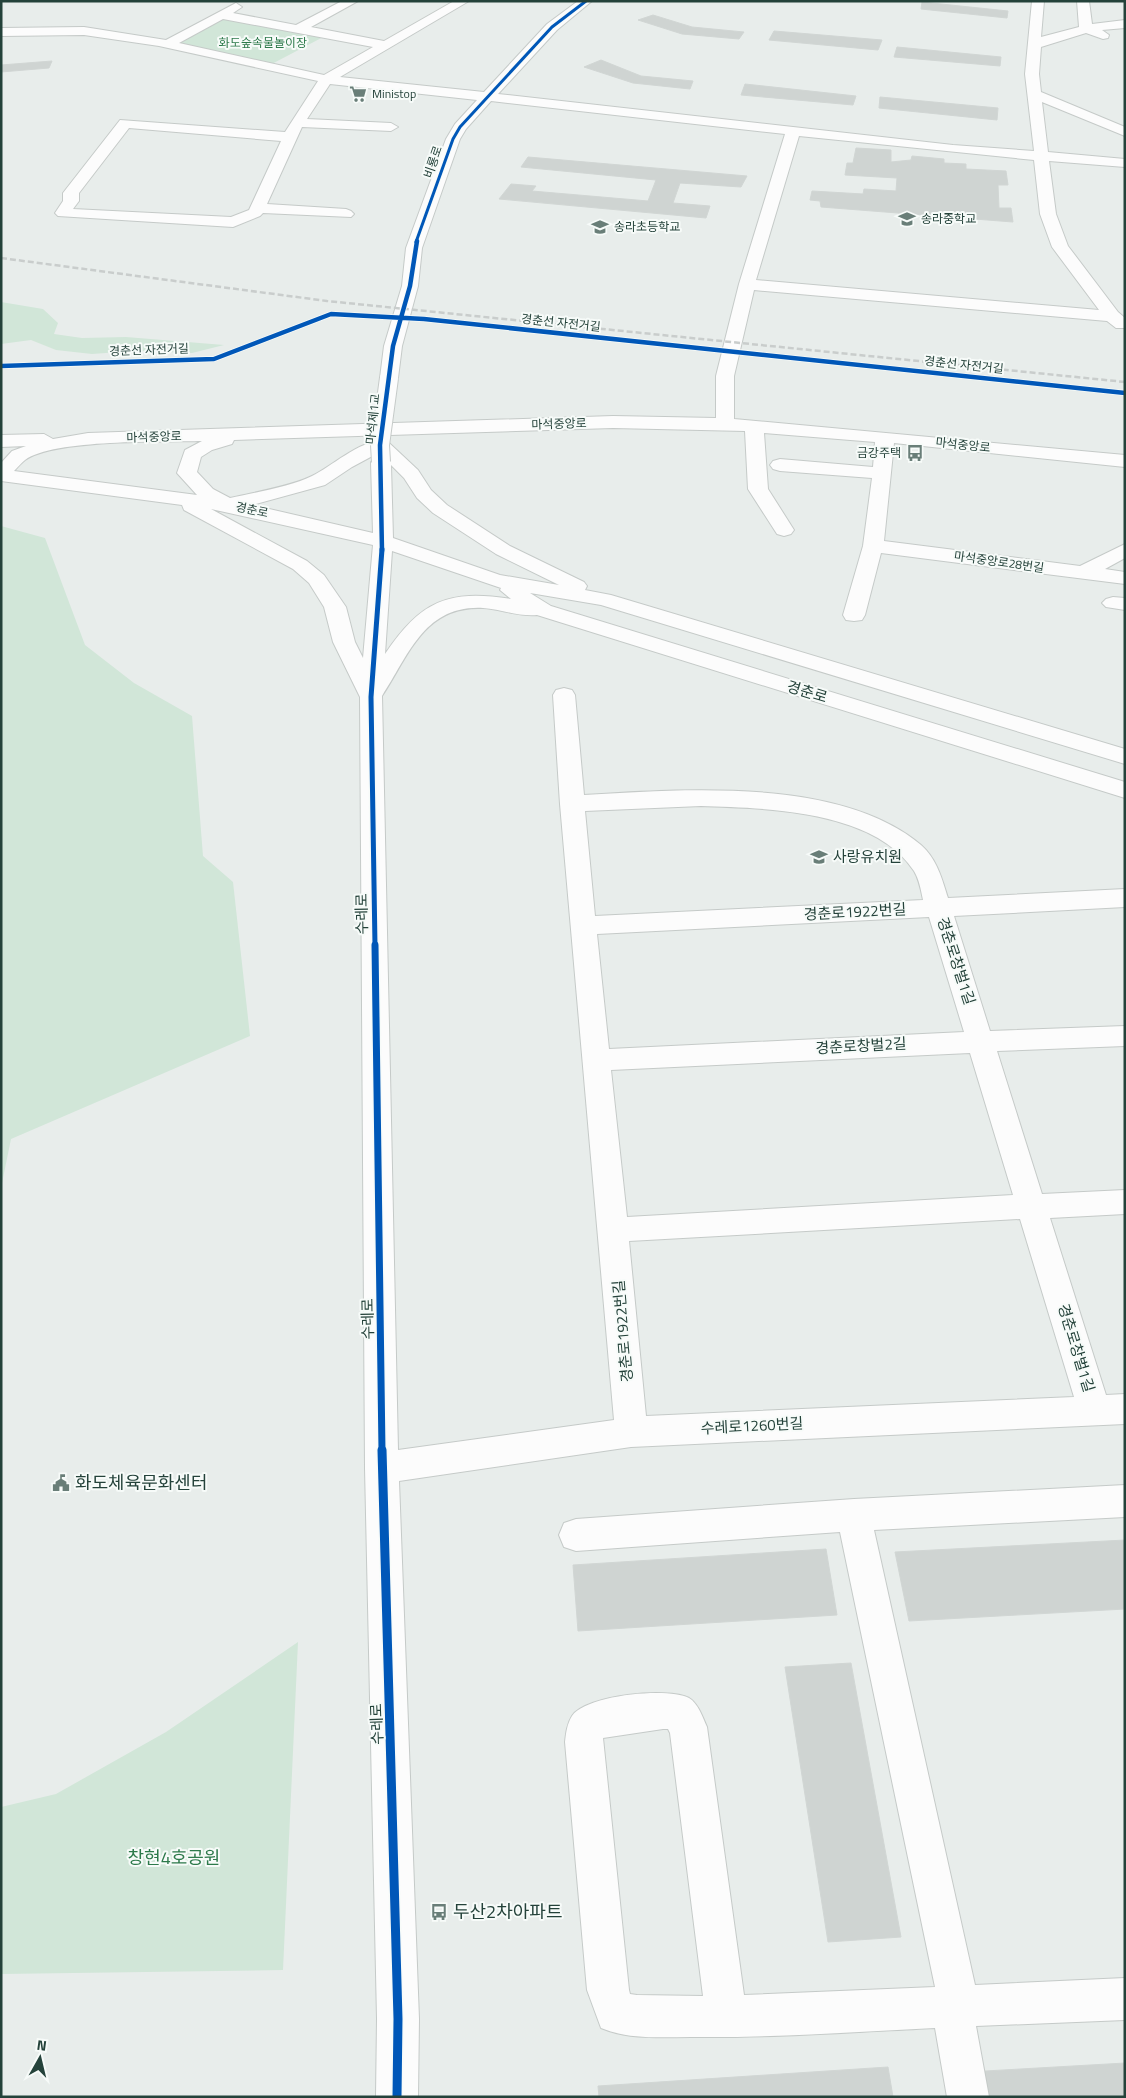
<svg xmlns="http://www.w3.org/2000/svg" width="1126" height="2098" viewBox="0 0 1126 2098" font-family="'Titillium Web','Noto Sans KR',sans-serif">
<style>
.green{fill:#d1e6d8}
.building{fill:#cfd4d2;stroke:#d1d6d4}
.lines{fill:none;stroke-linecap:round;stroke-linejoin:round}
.minor-casing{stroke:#c5cac8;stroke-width:2}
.minor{fill:#fcfcfc;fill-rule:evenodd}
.rail{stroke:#c9cdcc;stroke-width:2.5;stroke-dasharray:6 3;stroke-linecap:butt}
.minor-bridge-casing{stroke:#c5cac8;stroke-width:20;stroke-linecap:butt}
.minor-bridge{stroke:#fcfcfc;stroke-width:18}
.cycleway-far4-casing{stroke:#f7fbf9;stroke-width:5}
.cycleway-far3-casing{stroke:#f7fbf9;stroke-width:6}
.cycleway-far2-casing{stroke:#f7fbf9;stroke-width:8}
.cycleway-far1-casing{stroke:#f7fbf9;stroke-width:10}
.cycleway-casing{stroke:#f7fbf9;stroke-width:12}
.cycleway-far4{stroke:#0057b8;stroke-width:3}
.cycleway-far3{stroke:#0057b8;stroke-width:4.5}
.cycleway-far2{stroke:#0057b8;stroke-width:5}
.cycleway-far1{stroke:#0057b8;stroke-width:7}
.cycleway{stroke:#0057b8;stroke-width:9}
.labels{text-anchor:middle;stroke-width:4;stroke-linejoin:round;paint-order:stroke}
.far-park-label{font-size:12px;fill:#2d7a4b;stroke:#f7fbf9}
.far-poi-label{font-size:12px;fill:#24423a;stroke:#f7fbf9;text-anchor:start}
.far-street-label{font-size:12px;fill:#24423a;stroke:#f7fbf9}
.street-label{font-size:15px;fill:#24423a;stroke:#f7fbf9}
.poi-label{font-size:15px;fill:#24423a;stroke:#f7fbf9;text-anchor:start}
.near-poi-label{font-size:18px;fill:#24423a;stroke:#f7fbf9;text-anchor:start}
.near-park-label{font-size:18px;fill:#2d7a4b;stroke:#f7fbf9}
</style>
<rect width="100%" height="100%" fill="#e8edeb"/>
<!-- green -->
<path class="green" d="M221,15l106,20 -59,31 -101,-22z
M1,302l42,7 15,14 -4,11 28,4 44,-1 98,8 -32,8 -59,-2 -41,3 -36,-4 -25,-10 -30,4z
M1,526l44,12 40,107 49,38 58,33 11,140 30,26 17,154 -239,103 -10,49z
M298,1642l-15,328 -282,4v-167l55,-13 110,-62z"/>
<!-- building -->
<path class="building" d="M922,2l86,9 -1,7 -86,-9z
M653,15l39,12 52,5 -5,7 -57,-5 -44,-14z
M774,31l108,9 -4,10 -109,-10z
M897,47l104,10 -1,9 -106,-9z
M601,60l40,16 52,5 -3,8 -57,-6 -49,-16z
M52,61l-3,7 -48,4v-7z
M745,84l111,12 -3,9 -112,-10z
M880,97l118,11 -1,12 -118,-12z
M856,148l35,2v12l20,-2 1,-4 32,3v4l22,1v5l40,2 2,14h-10l1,23h12l2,14 -192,-15 -1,-6 -10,-1 2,-9 51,3 1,-5 32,2 1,-13 -52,-3 2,-12h6z
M528,157l219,19 -6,11 -61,-4 -7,20 37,3 -4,12 -207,-19 12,-15 25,2 -4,5 116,10 8,-21 -135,-13z
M1125,1540v69l-216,12 -14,-69z
M826,1549l11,66 -259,16 -5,-66z
M851,1663l50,274 -73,5 -43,-275z
M1125,2063v34h-152l-5,-25z
M888,2067l5,30h-294l-1,-11z"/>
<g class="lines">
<!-- minor casing -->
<g class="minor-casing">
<path id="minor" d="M342,1h16l-47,26 73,14 70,-40h15l-129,76 144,15 63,-68 31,-23h14l-35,29 -59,64 455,51 81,6 -9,-77 7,-73h12l-3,36 38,-10 -2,-26h12l3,23 33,-4v8l-23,2 7,5 -1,3 -5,1 -17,-6 -45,14 -2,27 2,18 84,35v9l-83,-34 6,50 77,7v8l-76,-6 7,53 12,32 50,66 7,6v10h-9l-9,-7 -353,-31 -20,86v43l391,36v12l-231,-24 -10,98 196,25 45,-22v14l-20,11 20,3v12l-244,-31 -16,62 -3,5 -8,1 -8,-1 -3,-5 20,-69 9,-68 -92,-7 -7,-2 -3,-4 3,-4 7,-2 93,8 2,-25 -111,-9 4,56 26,41 -3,4 -7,2 -7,-2 -29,-45 -3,-58 -132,-3 -379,12 -2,4 -20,6 -11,7 -4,15 16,17 17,9c22,-5 63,-12 82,-22 19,-9 53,-40 75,-35l31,29 13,20 16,15 63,41 74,36 3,4 -2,4 26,5 514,154v15l-524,-159 -71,-12 21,13 574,176v16l-588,-183c-17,2 -37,-6 -54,-7 -59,-3 -74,47 -101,88l16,754 216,-30 -54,-616 -7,-109 3,-5 8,-2 8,2 3,5 9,100c99,-6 257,-18 337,50 16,14 21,34 27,53l177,-9v18l-171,9 36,115 135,-5v20l-128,5 45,143 83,-4v24l-75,4 56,177 19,-1v30l-494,23 -232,34 20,538 -1,78h-42l1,-78 -12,-551 -5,-771 -27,-55 -9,-35 -15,-24 -16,-14 -109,-59 -2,-5 -181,-24v-18l11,-12 14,-5 -25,1v-12l43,-1 9,5 35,-6 525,-17 103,2v-42l23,-92 46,-150 -294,-33 -25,28 -6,10 -38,109 -4,38 -16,60 -4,32 -3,4h-12l-3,-4 4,-32 18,-60 4,-38 40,-109 9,-15 22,-24 -147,-16 -23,35 84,4 7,4 -7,4 -89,-4 -35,77 79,5 5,2 3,3 -3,3 -88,-4 -3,3 -27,11 -175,-11 -3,-3 8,-12v-8l57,-73 165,12 33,-51 -159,-35 -75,-11 -83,1v-8l83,-1 82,13 70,-37 6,4 -9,6 63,12zM223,19l150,28 -49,28 -145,-32zM129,128l152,13 -32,69 -18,7 -158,-8 6,-8v-8zM799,136l235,24 6,54 12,33 47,63 -343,-30zM202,441l-17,9 -8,23 20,22 -183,-24c4,-4 7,-8 11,-11 28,-21 140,-18 177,-19zM378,453l3,3 -7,2 -3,4 2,71 -121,-28 73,-20 27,-18zM391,465l13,13 13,20 16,15 63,41 63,31 -59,-10 -107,-37zM211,509l162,36 -10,113 -8,-16 -9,-35 -22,-32 -17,-14zM392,551l109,37 -1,2 11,9c-63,-10 -90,2 -126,55zM701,806c64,2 174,4 213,65 5,8 7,19 9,29l-328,16 -10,-105zM929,917l35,115 -355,17 -12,-115zM970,1053l43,142 -386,22 -16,-147zM1020,1219l54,178 -428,19 -17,-175z
M1113,597l12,1v12l-19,-3 -4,-4 4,-4z
M1125,1485v32l-251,13 101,455 150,-7v42l-149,6 13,71h-42l-12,-69c-81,4 -163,10 -244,9 -30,0 -61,3 -90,-9l-14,-38 -22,-248c1,-9 2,-18 7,-26 14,-21 96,-29 117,-18 9,5 14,20 18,29l37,268 191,-8 -95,-455 -264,19 -12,-4 -5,-12 5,-12 12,-4 278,-20zM663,1729h5l2,4 33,263 -66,-1 -7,-1 -1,-4 -26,-252z"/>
</g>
<!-- minor -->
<use href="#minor" class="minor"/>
<!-- rail -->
<path class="rail" d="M1,258l326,43 798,81"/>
<!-- minor-bridge casing -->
<g class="minor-bridge-casing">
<path id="minor-bridge" d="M381,462l-1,-17 9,-67"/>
</g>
<!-- minor-bridge -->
<use href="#minor-bridge" class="minor-bridge"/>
<!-- cycleway-far4 casing -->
<g class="cycleway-far4-casing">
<path id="cycleway-far4" d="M416,242l37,-103 7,-12 92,-100 34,-26"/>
</g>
<!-- cycleway-far3 casing -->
<g class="cycleway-far3-casing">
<path id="cycleway-far3" d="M1,366l213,-7 117,-45 93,5 701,74
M382,551l-2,-106 13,-99 17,-60 7,-45"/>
</g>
<!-- cycleway-far2 casing -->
<g class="cycleway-far2-casing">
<path id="cycleway-far2" d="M375,946l-4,-249 11,-148"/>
</g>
<!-- cycleway-far1 casing -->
<g class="cycleway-far1-casing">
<path id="cycleway-far1" d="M375,945l7,506"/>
</g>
<!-- cycleway casing -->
<g class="cycleway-casing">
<path id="cycleway" d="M382,1450l16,569 -1,78"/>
</g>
<!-- cycleway-far4 -->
<use href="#cycleway-far4" class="cycleway-far4"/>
<!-- cycleway-far3 -->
<use href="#cycleway-far3" class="cycleway-far3"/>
<!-- cycleway-far2 -->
<use href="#cycleway-far2" class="cycleway-far2"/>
<!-- cycleway-far1 -->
<use href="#cycleway-far1" class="cycleway-far1"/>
<!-- cycleway -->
<use href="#cycleway" class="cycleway"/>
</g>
<!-- icons -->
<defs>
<g id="supermarket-bare" transform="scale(1.35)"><path d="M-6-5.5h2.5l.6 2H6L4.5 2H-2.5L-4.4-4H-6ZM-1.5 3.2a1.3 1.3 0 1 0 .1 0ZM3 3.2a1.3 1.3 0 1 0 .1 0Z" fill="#697e78" stroke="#f7fbf9" stroke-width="2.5" paint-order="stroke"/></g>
<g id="school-bare" transform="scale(1.35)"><path d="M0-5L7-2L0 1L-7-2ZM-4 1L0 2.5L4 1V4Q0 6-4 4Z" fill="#697e78" stroke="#f7fbf9" stroke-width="2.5" paint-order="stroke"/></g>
<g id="bus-bare" transform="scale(1.35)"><path d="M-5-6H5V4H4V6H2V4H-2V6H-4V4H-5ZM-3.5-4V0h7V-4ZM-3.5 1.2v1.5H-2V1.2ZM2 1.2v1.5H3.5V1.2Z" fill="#697e78" stroke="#f7fbf9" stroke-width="2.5" paint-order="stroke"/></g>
<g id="civic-bare" transform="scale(1.35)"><path d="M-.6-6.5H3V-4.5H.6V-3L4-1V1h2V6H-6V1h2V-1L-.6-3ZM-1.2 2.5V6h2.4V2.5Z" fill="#697e78" stroke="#f7fbf9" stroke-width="2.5" paint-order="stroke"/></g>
</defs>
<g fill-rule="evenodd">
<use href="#supermarket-bare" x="358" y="94"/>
<use href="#school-bare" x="907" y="219"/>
<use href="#school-bare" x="600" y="227"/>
<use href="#bus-bare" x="915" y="453"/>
<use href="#school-bare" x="819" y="857"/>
<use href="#civic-bare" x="61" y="1483"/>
<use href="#bus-bare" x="439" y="1912"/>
</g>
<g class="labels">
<!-- far-park labels -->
<g class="far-park-label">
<text x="263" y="47">화도숲속물놀이장</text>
</g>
<!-- far-poi labels -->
<g class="far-poi-label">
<text x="372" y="98">Ministop</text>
<text x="921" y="223">송라중학교</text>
<text x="614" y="231">송라초등학교</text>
<text x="901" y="457" text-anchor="end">금강주택</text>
</g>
<!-- far-street labels -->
<g class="far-street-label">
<text transform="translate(433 162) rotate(-71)" y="4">비룡로</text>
<text transform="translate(561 323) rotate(6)" y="4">경춘선 자전거길</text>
<text transform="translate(149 350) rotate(-2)" y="4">경춘선 자전거길</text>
<text transform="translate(964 365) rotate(6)" y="4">경춘선 자전거길</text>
<text transform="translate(373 419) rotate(-84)" y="4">마석제1교</text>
<text transform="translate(559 424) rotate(-2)" y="4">마석중앙로</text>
<text transform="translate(154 437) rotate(-2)" y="4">마석중앙로</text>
<text transform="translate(963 445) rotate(6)" y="4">마석중앙로</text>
<text transform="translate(252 510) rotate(12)" y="4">경춘로</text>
<text transform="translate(999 562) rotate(8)" y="4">마석중앙로28번길</text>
</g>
<!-- street labels -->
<g class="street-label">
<text transform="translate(807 692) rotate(17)" y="5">경춘로</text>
<text transform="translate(855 912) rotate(-3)" y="5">경춘로1922번길</text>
<text transform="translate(362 914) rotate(-91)" y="5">수레로</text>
<text transform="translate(956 961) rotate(72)" y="5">경춘로창벌1길</text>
<text transform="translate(861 1046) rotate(-3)" y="5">경춘로창벌2길</text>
<text transform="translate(368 1319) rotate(-91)" y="5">수레로</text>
<text transform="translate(623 1331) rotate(-95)" y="5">경춘로1922번길</text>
<text transform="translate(1076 1348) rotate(73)" y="5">경춘로창벌1길</text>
<text transform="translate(752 1426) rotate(-3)" y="5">수레로1260번길</text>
<text transform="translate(377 1724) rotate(-92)" y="5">수레로</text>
</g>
<!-- poi labels -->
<g class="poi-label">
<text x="833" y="862">사랑유치원</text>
</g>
<!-- near-poi labels -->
<g class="near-poi-label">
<text x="75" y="1489">화도체육문화센터</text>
<text x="453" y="1918">두산2차아파트</text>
</g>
<!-- near-park labels -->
<g class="near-park-label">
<text x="174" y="1864">창현4호공원</text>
</g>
</g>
<!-- border -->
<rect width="1126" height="2098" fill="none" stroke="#24423a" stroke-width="5"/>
<!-- north arrow -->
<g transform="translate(40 2058) rotate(8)" stroke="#f7fbf9" stroke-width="4" paint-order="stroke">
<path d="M0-4L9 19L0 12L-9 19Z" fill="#24423a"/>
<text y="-8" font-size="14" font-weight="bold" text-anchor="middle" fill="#24423a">N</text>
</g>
</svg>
